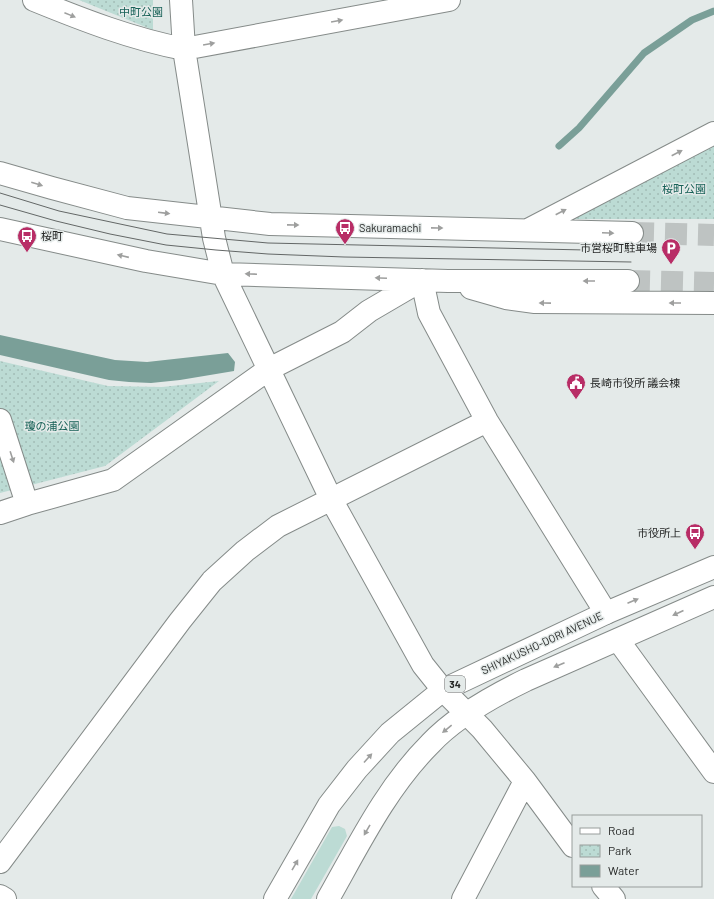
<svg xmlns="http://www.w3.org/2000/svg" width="714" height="899" viewBox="0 0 714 899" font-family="Barlow,'Noto Sans JP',sans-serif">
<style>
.green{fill:#bcdbd4}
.park{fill:url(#park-dots)}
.water{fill:#7a9f98}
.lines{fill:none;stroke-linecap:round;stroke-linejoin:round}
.stream{stroke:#7a9f98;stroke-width:7}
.minor-tunnel{stroke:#bec3c2;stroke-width:22;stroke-dasharray:22 11;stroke-linecap:butt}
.minor-casing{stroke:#858b89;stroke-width:24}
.highway-casing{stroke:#858b89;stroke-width:24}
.minor{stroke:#fff;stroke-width:22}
.highway{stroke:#fff;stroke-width:22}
.tram{stroke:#636766;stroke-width:1}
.oneway{fill:#9e9f9e}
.labels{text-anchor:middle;stroke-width:3;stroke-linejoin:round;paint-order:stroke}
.shield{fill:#e4eae9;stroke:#606362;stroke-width:1}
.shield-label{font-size:10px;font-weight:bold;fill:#272928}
.park-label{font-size:11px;fill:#176157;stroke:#e4eae9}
.poi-label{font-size:11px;fill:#272928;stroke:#e4eae9;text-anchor:start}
.street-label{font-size:11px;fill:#272928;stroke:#e4eae9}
</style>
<defs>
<pattern id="park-dots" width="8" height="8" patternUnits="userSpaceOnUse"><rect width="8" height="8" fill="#bcdbd4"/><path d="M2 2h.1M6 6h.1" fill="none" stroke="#a2bcb6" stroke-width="1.8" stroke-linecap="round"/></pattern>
</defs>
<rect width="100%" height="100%" fill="#e4eae9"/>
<!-- green -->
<path class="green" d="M339,826l6,3 2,7 -36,63h-20l41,-72z"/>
<!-- park -->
<path class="park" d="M79,0h74v30z
M714,144v75h-178z
M0,361l108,25 54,1 57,-6 -114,85 -105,27z"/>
<!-- water -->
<path class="water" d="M0,335l115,25 32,2 81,-9 7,9 -1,9 -54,9 -29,3 -22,-1 -20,-2 -109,-25z"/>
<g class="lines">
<!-- stream -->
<path class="stream" d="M559,146l20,-18 65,-75 48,-33 22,-9"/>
<!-- minor-tunnel -->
<path class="minor-tunnel" d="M632,233l82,2
M628,281l86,2"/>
<!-- minor casing -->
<g class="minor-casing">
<path id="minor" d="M34,0c49,20 98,39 150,49l265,-49
M181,0l3,49 30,189 9,36 108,225 92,166 20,25 39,39 43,52 48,65
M0,173l52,15 75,20 143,16 362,9
M0,229l146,32 77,13 225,7h180
M528,230l186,-97
M471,288l35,10 29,4 179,1
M0,420l27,84
M0,513l27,-9 86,-24 156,-111 73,-37 27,-21 53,-31 7,33 58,108 119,192
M618,640l96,132
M0,862l180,-241 32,-40 33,-30 33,-25 209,-105
M603,886l11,13
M0,896l5,3
M463,899l62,-118"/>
</g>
<!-- highway casing -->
<g class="highway-casing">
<path id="highway" d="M275,899l54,-94 28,-36 33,-36 53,-43 163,-77 108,-46
M328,899c30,-53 58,-111 102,-155 25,-27 63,-48 96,-64l188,-83"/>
</g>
<!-- minor -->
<use href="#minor" class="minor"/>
<!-- highway -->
<use href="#highway" class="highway"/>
<!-- tram -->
<path class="tram" d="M0,193l59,18 108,23 101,9 363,8
M0,205l56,16 54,13 56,11 50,5 52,4 76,3 287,5"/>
</g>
<!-- one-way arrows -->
<defs><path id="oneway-solid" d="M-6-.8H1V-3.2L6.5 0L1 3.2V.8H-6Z"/></defs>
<g class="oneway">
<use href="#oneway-solid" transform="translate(70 15) rotate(22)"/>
<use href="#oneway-solid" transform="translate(337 21) rotate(-10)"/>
<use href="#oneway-solid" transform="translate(209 44) rotate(-10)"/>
<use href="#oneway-solid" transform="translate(677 153) rotate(-27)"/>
<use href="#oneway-solid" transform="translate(37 184) rotate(17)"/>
<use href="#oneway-solid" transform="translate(561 212) rotate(-27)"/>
<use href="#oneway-solid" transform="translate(164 213) rotate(7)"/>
<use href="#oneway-solid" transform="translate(293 225) rotate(1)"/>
<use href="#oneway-solid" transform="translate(437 228) rotate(1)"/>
<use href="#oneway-solid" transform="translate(608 233) rotate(2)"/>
<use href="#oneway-solid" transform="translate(123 256) rotate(-167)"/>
<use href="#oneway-solid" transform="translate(251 274) rotate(-178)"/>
<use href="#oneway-solid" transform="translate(381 278) rotate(-178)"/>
<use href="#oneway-solid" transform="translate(589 281) rotate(-180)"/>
<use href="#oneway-solid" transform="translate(545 303) rotate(-179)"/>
<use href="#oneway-solid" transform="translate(675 303) rotate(-180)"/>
<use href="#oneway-solid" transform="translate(12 457) rotate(72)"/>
<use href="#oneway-solid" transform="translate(633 601) rotate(-23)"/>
<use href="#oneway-solid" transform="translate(678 613) rotate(156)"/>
<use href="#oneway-solid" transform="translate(559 665) rotate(157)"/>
<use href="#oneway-solid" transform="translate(447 729) rotate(141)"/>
<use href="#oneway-solid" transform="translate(368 758) rotate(-48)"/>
<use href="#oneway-solid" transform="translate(367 830) rotate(120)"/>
<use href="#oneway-solid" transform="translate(295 865) rotate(-60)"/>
</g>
<!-- icons -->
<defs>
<g id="bus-pin" transform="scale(1)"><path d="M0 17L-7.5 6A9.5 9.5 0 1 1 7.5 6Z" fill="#b82d66" stroke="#e4eae9"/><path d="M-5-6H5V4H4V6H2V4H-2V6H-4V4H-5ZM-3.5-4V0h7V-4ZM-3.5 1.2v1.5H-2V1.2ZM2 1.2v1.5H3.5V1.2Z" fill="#fff"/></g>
<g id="parking-pin" transform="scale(1)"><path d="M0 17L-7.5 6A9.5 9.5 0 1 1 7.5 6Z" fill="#b82d66" stroke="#e4eae9"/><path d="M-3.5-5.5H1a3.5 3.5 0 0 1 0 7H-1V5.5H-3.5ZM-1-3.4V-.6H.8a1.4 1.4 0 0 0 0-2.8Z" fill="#fff"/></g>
<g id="civic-pin" transform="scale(1)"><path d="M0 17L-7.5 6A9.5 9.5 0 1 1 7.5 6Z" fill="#b82d66" stroke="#e4eae9"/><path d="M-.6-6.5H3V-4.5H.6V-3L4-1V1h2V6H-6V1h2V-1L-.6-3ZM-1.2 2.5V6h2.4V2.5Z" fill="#fff"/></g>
</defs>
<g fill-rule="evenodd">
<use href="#bus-pin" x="345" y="228"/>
<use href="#bus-pin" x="27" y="236"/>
<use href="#parking-pin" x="671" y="248"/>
<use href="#civic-pin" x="576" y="383"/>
<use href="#bus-pin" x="695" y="533"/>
</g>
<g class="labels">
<!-- shield labels -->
<rect class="shield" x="445" y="676" width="20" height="16" rx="3"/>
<g class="shield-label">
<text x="455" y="688">34</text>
</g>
<!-- park labels -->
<g class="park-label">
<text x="141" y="16">中町公園</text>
<text x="684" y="193">桜町公園</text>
<text x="52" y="430">瓊の浦公園</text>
</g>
<!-- poi labels -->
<g class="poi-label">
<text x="359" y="232">Sakuramachi</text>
<text x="41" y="240">桜町</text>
<text x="657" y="252" text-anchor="end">市営桜町駐車場</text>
<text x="590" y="387">長崎市役所 議会棟</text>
<text x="681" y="537" text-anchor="end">市役所上</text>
</g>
<!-- street labels -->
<g class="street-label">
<text transform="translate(542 643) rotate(-25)" y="4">SHIYAKUSHO-DORI AVENUE</text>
</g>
</g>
<!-- legend -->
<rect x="572" y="815" width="130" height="72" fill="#e4eae9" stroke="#989d9c"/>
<rect x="580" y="828" width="20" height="6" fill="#ffffff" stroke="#989d9c"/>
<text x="608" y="835" font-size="12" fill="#272928">Road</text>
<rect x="580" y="845" width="20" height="12" fill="url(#park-dots)" stroke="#989d9c"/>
<text x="608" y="855" font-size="12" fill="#272928">Park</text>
<rect x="580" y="865" width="20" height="12" fill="#7a9f98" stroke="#989d9c"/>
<text x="608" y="875" font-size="12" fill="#272928">Water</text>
</svg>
